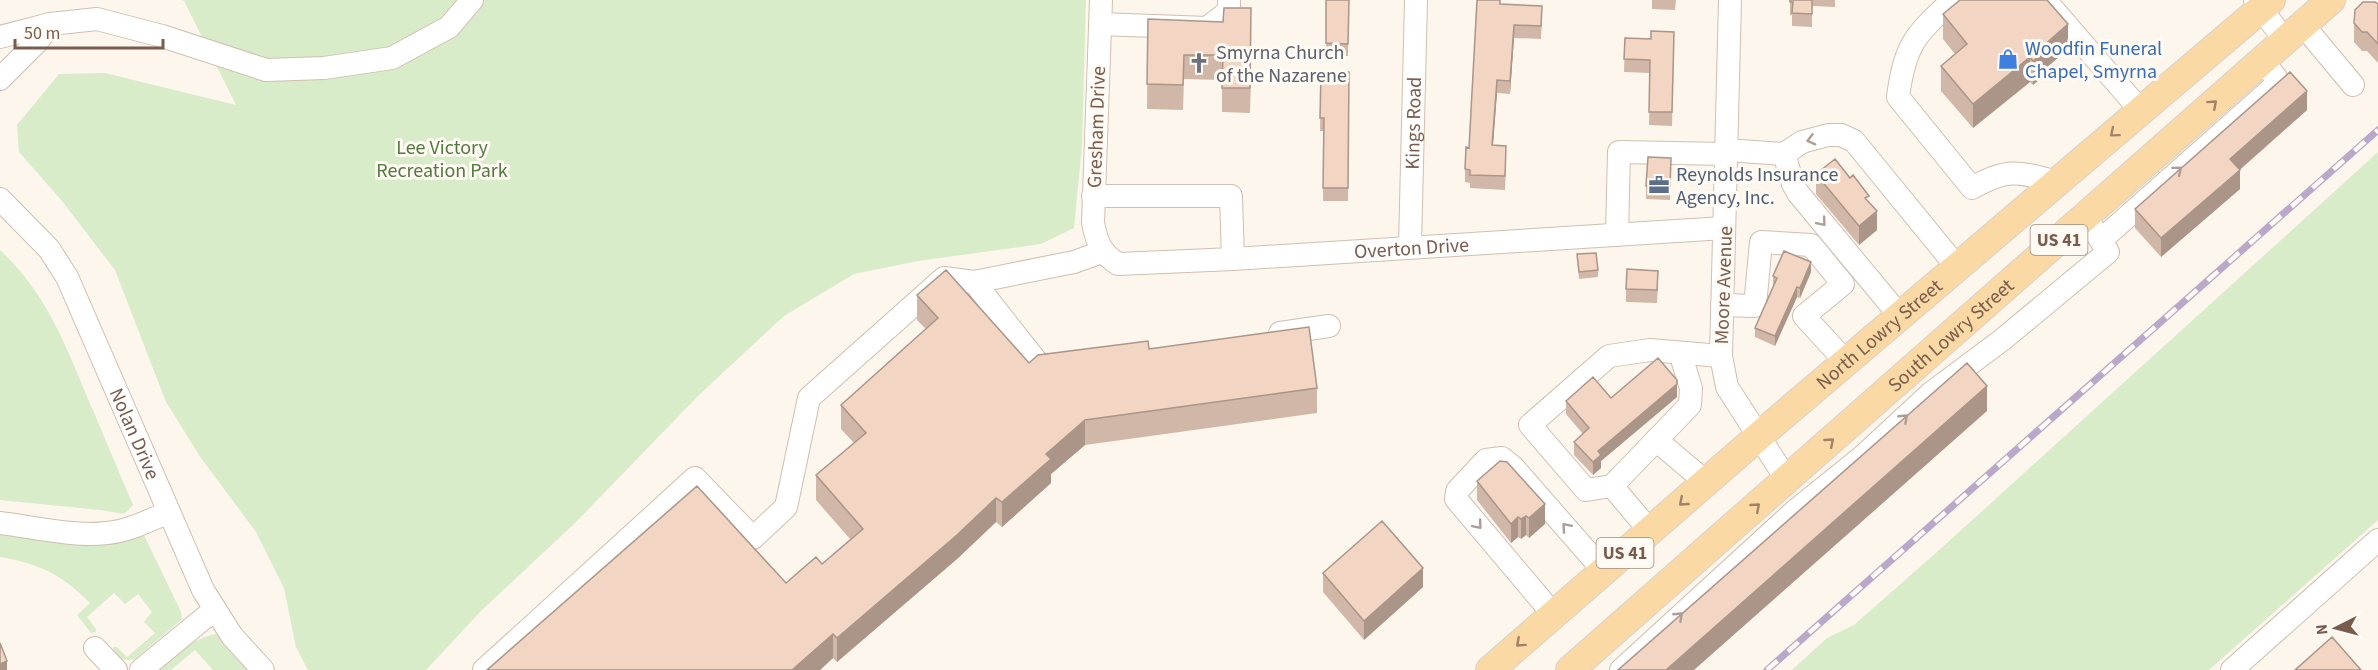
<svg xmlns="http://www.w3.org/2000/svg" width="2378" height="670" viewBox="0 0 2378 670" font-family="'Source Sans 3',sans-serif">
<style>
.green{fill:#d8ecc9}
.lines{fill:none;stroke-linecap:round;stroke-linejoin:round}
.minor-casing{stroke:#d1beb0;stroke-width:24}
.major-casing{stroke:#dad1cd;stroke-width:30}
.minor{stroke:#fff;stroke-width:22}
.major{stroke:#fbd9a5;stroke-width:28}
.rail-casing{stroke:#b9a8c9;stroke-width:7}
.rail{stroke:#fffaf3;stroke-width:4.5;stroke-dasharray:14;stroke-linecap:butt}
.wall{fill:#d1b7a8}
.shaded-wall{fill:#aa9588}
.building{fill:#f3d5c3;stroke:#aa9588;stroke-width:1.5}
.oneway{stroke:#a18267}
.oneway2{stroke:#af9d94}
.labels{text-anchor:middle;stroke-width:6;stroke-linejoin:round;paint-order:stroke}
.shield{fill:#fffaf3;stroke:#a28b7f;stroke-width:1.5}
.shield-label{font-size:18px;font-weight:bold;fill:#7a5c4d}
.shop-label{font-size:20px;fill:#366cbe;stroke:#fffaf3;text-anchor:start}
.worship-label{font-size:20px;fill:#5b616d;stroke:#fffaf3;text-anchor:start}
.street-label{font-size:20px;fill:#7a5c4d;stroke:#fffaf3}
.park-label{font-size:20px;fill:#537a41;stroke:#fffaf3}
.service-label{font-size:20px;fill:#4e5e75;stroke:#fffaf3;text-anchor:start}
</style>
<rect width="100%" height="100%" fill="#fdf6ec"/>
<!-- green -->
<path class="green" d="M181,0h905l-4,146 -8,82 -33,16 -123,17 -64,13 -70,42 -85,79 -124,128 -94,88 -55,59h-118l-12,-23 -12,-59 -28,-56 -55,-74 -35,-56 -51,-132 -53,-69 -43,-49 -2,-27 42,-51 46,-1 131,32 -52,-104z
M2378,152v368l-169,150h-417l35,-32 27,-13 83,-73z
M0,250c45,42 63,89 86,144 16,37 31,74 47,111l-9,9 -24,-4 -100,-10z
M0,533l79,10 28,1 36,-11 38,79 1,7 -47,40c-10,3 -21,-1 -22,-12h4l10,10 28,-24 -11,-11 8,-10 -14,-18 -13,10 -11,-11 -27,24 9,12v3l-5,1 -14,-18 13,-12c-29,-29 -50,-39 -90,-46z
M216,634l33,36h-36l-18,-20 -24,20h-13c18,-16 33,-31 58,-36z"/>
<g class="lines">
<!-- minor casing -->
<g class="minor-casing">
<g id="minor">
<path id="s1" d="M1101,0l-8,223c4,20 8,30 25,41l115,-5 491,-31"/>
<path d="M1730,0l-9,356 6,31 60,93"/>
<path d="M1953,0c-38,35 -48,44 -55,97l74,91c36,-21 47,-16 85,-6"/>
<path d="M2045,0l96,111"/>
<path d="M2255,0l30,41"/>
<path d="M1100,24l107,4 22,-17v-11"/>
<path d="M2303,25l50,60"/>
<path d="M0,37l50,-13 47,-5 65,17 104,34 58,-2 68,-10 57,-31 23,-27"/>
<path d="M0,79l37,-37 13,-18"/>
<path d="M1726,150l58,4 18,-12 26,-7h13l13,6 103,126"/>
<path d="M1784,154l9,30 5,9 102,123"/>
<path d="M1093,196h138l2,63"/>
<path id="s2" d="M0,199l49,50 18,28 136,313 29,46 31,34"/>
<path d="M1617,235l2,-83 107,2"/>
<path d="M2101,240l176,-156v-5l-15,-19"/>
<path id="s3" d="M1410,246l6,-246"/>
<path d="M974,282l100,-20 28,-10"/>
<path d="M1722,305l33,1 6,-64 50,3 32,39 -39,32 42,46"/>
<path d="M1280,333l49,-7"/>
<path d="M1656,440l50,42"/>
<path d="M1612,486l78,-81 1,-17 -11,-35"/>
<path d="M0,523c33,4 74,14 107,10 22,-2 43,-13 62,-21"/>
<path d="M1650,531l-38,-45 -26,4 -56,-65 79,-69 41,-6 71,6"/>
<path d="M1553,614l-97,-115 1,-8 29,-31 16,-2 11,9 91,104"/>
<path d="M95,648l21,22"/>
<path d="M141,670l73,-60"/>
<path d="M484,670l211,-192 58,60 33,-31 23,-109 135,-120 30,4 67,85 20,-2"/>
<path d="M1621,670l175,-160 67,-54 68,-63 71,-53 106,-88 -22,-35"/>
<path d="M2232,670l146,-130"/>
</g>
</g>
<!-- major casing -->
<g class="major-casing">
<g id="major">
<path id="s4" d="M1490,670l269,-234 512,-436"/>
<path id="s5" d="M1570,670l761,-670"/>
</g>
</g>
<!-- minor -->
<use href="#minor" class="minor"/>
<!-- major -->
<use href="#major" class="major"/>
<!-- rail casing -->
<g class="rail-casing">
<path id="rail" d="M1767,670l611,-540"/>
</g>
<!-- rail -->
<use href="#rail" class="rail"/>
</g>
<!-- wall -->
<path class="wall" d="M1326,0h23l-1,56h-22z
M1501,0l-1,4 42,15 -1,20 -27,-1 -4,56 -13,-1 -4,52 13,14 -1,31 -35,-2v-5l-5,-1v-13z
M1652,0h24l-1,10 -23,-1z
M1790,0h45v7l-23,-1v21l-20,-1v-11h-2z
M2378,4v59l-11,-12h-5l-8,-9v-19z
M1943,14l125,35 -23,20v6l-12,10 -3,-3 -57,46 -32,-37v-25l14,-12 -12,-15z
M1148,19l103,14 -1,80 -28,-1v-32l-38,-1 -1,31 -36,-1z
M1625,38l49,8 -2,80 -23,-1 1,-52 -26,-1z
M1321,72h28l-1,129h-25v-70h-3z
M2307,110l-67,60v19l-79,68 -26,-29v-19z
M1671,171l-1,29 -24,-1v-13z
M1816,174l53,28 8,28 -18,15 -43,-51z
M1577,254l21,16v7l-19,2z
M1811,272l-11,26 -3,-1 -22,49 -20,-9v-9l18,-42v-10z
M1658,284l-1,19 -31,-1v-13z
M917,295l112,68 120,-14 168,39v25l-232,32 -34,29v9l-49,44 -6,-5 -39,37 -120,103 -4,-4 -13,12h-333l299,-87 36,-19 28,-25 -34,-39v-25l38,-32 -13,-14v-24l85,-76 -9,-9z
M1677,397l-76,64v7l-8,7 -19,-20v-13l9,-8 -17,-20v-13l45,-3z
M1477,481l68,43 -16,14 -3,-3 -5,4 -3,-2 -7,6 -34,-43z
M1323,573l100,14 -59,53 -41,-48z"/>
<!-- shaded-wall -->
<path class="shaded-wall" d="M1251,8v25l-1,80v-25z
M2068,24v25l-23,20v6l-12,10v-24l9,-14z
M1514,25v13l-4,56v-13z
M2030,57v25l-57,46v-24z
M1497,80v13l-5,65v-13z
M2307,91v19l-77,68v-19z
M2240,170v19l-79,68v-19z
M1877,211v19l-18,15v-19z
M1811,262v10l-11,26v-10z
M1797,287v10l-22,49v-10z
M1677,380v17l-76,64v7l-8,7v-13l5,-11z
M1987,386v25l-293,259h-28z
M1085,420v25l-34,29v9l-49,44v-25l44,-48z
M996,498v24l-39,37 -120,103v-24z
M1545,504v20l-16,14v-20z
M1526,516v19l-5,4v-20z
M1518,517v20l-7,6v-19z
M1423,568v19l-59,53v-19z
M833,634v24l-13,12h-28z
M7,661v9h-7v-6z"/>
<!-- building -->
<path class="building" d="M1326,0h23l-1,44 -22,-1z
M1477,0h23v4l42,2 -1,20 -27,-1 -4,56 -13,-1 -5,65 14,1 -1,30 -35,-1v-5l-5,-1 1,-22 3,1z
M1790,0h22v14l-20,-1 1,-11h-3z
M1960,0h87l21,24 -26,23 3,4 -12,10 -3,-4 -57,47 -32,-38 26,-22 -24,-30z
M2363,2h12l3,2v40l-11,-12h-5l-8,-9 1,-13z
M1224,8h27l-1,80h-28l1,-33h-39l-1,30 -36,-1 1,-65 75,3z
M1651,31l23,1 -2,80h-23l1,-52 -26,-1 1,-21 26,1z
M1321,72h28l-1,116h-25l1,-70h-4z
M2290,72l17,19 -77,68 10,11 -79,68 -26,-29z
M1648,157l23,1 -1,29 -24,-1z
M1835,159l15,19 3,-3 16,21 -4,2 12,13 -18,15 -43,-52z
M1784,251l27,11 -11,26 -3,-1 -22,49 -20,-8 22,-50 -4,-2z
M1596,253l2,17 -19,2 -2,-18z
M1627,269l31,2 -1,19 -31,-1z
M946,270l83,93 9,-8 110,-14 1,8 160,-22 8,61 -232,32 -39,34 5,5 -49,43 -6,-4 -39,37 -120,103 -4,-4 -41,36h-305l210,-184 89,97 30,-26 6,7 41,-35 -47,-54 50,-42 -25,-28 97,-87 -21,-23z
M1658,358l19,22v4l-79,67 3,4 -8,7 -19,-20 15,-14 -23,-27 27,-24 18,21z
M1967,363l20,23 -321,284h-48z
M1500,461l7,1 38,42 -16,14 -3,-2 -5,3 -3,-2 -7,7 -34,-43z
M1382,521l41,47 -59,53 -41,-48z
M2332,637l29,33h-66z
M0,643l7,18 -7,3z"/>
<!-- one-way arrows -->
<defs><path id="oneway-chevron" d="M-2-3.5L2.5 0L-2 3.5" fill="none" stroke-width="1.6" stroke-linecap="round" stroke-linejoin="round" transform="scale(1.5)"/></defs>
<g class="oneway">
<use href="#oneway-chevron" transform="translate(2213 104) rotate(-42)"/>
<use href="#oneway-chevron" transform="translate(2114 133) rotate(140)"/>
<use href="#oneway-chevron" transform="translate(1830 442) rotate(-41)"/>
<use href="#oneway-chevron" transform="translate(1683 502) rotate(139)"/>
<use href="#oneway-chevron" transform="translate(1756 507) rotate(-41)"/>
<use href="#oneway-chevron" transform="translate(1520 643) rotate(138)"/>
</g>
<g class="oneway2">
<use href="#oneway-chevron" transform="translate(1811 140) rotate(165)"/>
<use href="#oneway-chevron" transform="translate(2178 170) rotate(-40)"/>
<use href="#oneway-chevron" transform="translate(1822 222) rotate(50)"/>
<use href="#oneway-chevron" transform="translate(1904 418) rotate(-43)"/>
<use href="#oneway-chevron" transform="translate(1478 525) rotate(50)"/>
<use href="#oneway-chevron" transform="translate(1566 527) rotate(-131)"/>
<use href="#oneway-chevron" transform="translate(1679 616) rotate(-43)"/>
</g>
<!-- icons -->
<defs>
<g id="shop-bare" transform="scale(1.62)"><path d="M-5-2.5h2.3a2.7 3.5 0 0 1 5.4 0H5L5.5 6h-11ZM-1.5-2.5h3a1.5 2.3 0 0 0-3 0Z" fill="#3f7fe0" stroke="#fffaf3" stroke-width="2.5" paint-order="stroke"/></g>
<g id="church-bare" transform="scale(1.62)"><path d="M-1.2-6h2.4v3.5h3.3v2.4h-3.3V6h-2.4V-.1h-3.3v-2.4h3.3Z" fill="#6b7280" stroke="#fffaf3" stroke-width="2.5" paint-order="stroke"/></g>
<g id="office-bare" transform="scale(1.62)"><path d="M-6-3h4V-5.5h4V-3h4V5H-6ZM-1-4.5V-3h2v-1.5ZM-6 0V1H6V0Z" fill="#5c6f8a" stroke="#fffaf3" stroke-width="2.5" paint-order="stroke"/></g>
</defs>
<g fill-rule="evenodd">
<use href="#shop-bare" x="2008" y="59"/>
<use href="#church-bare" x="1199" y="63"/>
<use href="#office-bare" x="1659" y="185"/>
</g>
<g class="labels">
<!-- shield labels -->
<g class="shield">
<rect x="2030.5" y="225" width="57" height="30" rx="4.5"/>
<rect x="1596.5" y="538" width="57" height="30" rx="4.5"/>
</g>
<g class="shield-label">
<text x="2059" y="246">US 41</text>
<text x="1625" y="559">US 41</text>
</g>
<!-- shop labels -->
<g class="shop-label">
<text x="2025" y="55">Woodfin Funeral<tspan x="2025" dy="23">Chapel, Smyrna</tspan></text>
</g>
<!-- worship labels -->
<g class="worship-label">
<text x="1216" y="59">Smyrna Church<tspan x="1216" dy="23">of the Nazarene</tspan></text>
</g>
<!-- street labels -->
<g class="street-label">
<text dy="7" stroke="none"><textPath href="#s3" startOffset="123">Kings Road</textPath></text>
<text transform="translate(1096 127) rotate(-88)" y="7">Gresham Drive</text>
<text dy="7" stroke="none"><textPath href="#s1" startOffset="567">Overton Drive</textPath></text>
<text transform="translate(1723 285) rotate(-88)" y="7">Moore Avenue</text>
<text dy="7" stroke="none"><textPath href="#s4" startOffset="514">North Lowry Street</textPath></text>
<text dy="7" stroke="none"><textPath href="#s5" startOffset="507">South Lowry Street</textPath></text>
<text dy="7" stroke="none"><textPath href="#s2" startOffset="274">Nolan Drive</textPath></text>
</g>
<!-- park labels -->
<g class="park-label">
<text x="442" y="154">Lee Victory<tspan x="442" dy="23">Recreation Park</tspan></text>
</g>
<!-- service labels -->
<g class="service-label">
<text x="1676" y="181">Reynolds Insurance<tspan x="1676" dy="23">Agency, Inc.</tspan></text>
</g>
</g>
<!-- north arrow -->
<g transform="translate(2336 628) rotate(264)" stroke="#fffaf3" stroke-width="4.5" paint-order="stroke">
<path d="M0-4.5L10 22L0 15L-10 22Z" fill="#7a5c4d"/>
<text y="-9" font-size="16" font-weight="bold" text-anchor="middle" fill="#7a5c4d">N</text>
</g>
<!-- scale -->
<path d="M15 39v9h148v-9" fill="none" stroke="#7a5c4d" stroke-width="3"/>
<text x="24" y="39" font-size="18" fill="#7a5c4d" stroke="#fffaf3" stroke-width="4.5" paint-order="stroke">50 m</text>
</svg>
